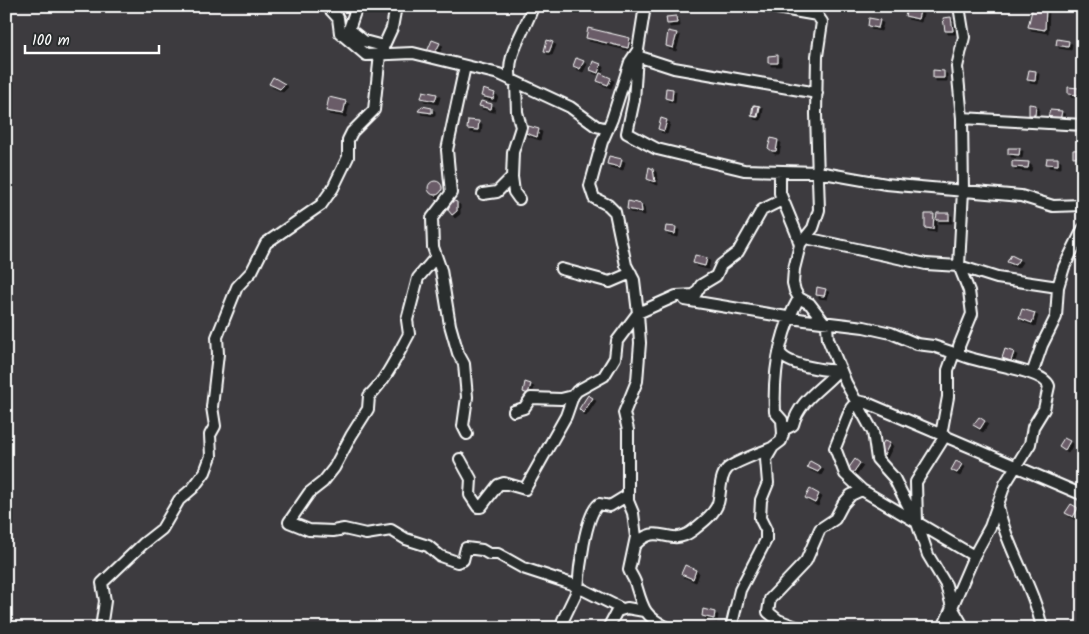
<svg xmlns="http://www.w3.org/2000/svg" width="1089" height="634" viewBox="0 0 1089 634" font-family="Kalam,sans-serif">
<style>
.building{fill:#6a5c68;stroke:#fff;filter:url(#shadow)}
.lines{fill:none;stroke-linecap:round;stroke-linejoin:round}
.street-casing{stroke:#fff;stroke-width:14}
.street{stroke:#2a2d2e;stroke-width:10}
</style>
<defs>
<filter id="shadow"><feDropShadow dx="3" dy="3" stdDeviation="0" flood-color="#0009"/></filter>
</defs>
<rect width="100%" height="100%" fill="#3d3b3f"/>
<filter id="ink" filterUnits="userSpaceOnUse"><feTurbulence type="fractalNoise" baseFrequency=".02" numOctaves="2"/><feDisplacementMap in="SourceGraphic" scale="10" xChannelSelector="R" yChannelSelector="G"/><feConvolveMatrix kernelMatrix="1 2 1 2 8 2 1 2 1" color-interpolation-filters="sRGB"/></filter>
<g filter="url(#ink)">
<!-- building -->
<path class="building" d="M1033,6h13l-1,24 -17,-3z
M907,9l13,2 -2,8 -13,-3z
M676,16l1,7 -10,1 -1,-7z
M951,17l2,14h-8l-2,-13z
M869,18l11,2 -2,8 -10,-2z
M588,28l42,10 -2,10 -42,-10z
M668,31l9,2 -4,15 -7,-2z
M1057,39l12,2 -1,6 -12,-2z
M432,40l8,3 -7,14 -7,-3z
M547,40l6,2 -4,10 -5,-1z
M778,55v8h-10v-7z
M576,58l8,3 -4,8 -7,-3z
M593,61l8,3 -3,9 -8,-3z
M933,70l11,1v7h-11z
M1029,70l7,1 -1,10 -8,-1z
M600,73l11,5 -3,7 -11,-4z
M273,77l12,7 -5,5 -11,-5z
M1068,87l11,1v7l-11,-1z
M666,88l7,1 -1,11 -7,-2z
M483,89l12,4 -2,6 -12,-3z
M423,91l14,3 -2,7 -14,-3z
M329,97l17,4 -3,13 -17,-3z
M481,101l11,3 -1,5 -12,-3z
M1029,104l7,1 -1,10h-6z
M753,105l6,1 -2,11 -6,-1z
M754,105l6,1 -2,11 -6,-1z
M422,106l10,2v5l-14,-2z
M1050,110l12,1 -2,9 -12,-3z
M661,118l6,2 -3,11 -6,-2z
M468,120l11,1 -1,9 -11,-1z
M525,125l14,4 -2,8 -14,-5z
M771,138l7,2 -2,11h-4l-4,-3z
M1008,148h12l-1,7 -11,-1z
M1083,149v7l-10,1v-7z
M609,156l13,3 -2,8 -13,-3z
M1047,158h11v7l-12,-1z
M1012,161l17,1 -1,6 -16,-1z
M649,167l4,2 2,13 -8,-3z
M428 188a7 7 0 1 1 14 0a7 7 0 1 1-14 0Z
M451,200l6,2v9l-5,4 -4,-5z
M628,201l13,3 1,8 -15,-3z
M937,213h12v7h-13z
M925,214h9l-1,15 -8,-1z
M666,226l10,1 -1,7 -10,-2z
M695,255l12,3 -2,8 -12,-3z
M1011,255l8,4 -4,6 -8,-3z
M817,287l9,2 -2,7 -8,-1z
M1022,309l13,4 -3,10 -13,-5z
M1005,349l9,3 -3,9 -9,-3z
M525,382l6,2 -3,10 -5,-2z
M588,395l5,3 -10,15 -4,-4z
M979,417l6,4 -5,8 -7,-4z
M1064,438l6,3 -5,9 -6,-4z
M884,441l6,2 -6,12 -6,-3z
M855,459l5,4 -7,10 -5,-4z
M810,461l11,6 -3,5 -11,-5z
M956,461l6,3 -5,9 -6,-3z
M810,489l9,5 -4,9 -10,-5z
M1071,504l7,4 -5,9 -8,-4z
M685,565l11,5 -3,9 -12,-5z
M703,609l12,3 -1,7 -12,-3z"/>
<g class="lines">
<!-- street casing -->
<g class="street-casing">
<path id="street" d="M327,6l11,12 2,15 26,22 47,-2 86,21 71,33 26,19 12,3
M357,6l-8,23 15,12 19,5
M645,6l-8,50 -3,44 -7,33 30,16 87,21 74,2 68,12 135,12 32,10 30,-1
M765,6l52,9
M638,50l-8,12 -18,57 -10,23 -12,44 4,12 14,7 7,7 11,53 8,15 4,33 2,30 -3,38 -13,32 4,17v71l5,12 3,24 -7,33c2,5 6,10 7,15 7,24 8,31 32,43
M637,56l37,12 143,25
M465,66l-18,84 4,43 -19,25 1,29 8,23 9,55 8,28 6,11 3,33 -4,29 4,8
M511,80c-6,-26 15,-50 22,-74
M962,118l121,7
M780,172v21l16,39 4,13 -6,24 -1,14 2,8 4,7 11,6 17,22 1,13 18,44 27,49 4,27 17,19 6,12 17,33 11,32 18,30 6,22 12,21
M512,177l2,15 5,7
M483,194l14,-2 15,-15 1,-25 8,-25 -4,-15 -1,-29
M806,238l120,26 33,2 38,12 61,9 -2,30 -14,28 -10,29
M801,243l12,-15 6,-18 -3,-96 1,-58 5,-34 -5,-7 2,-9
M435,258l-17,20 -11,42 2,14c-12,22 -22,44 -40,62l-1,13 -17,27 -17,32 -11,14 -14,11 -20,29 20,8 24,1 11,-2 22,5 25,-4 15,9 22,7 12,10 17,6 6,-2 3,-12 16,2 7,4h9l25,14 49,16 6,5
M561,269l49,13 21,-9
M1058,287l6,-20 19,-38
M685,300l120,20 59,7 27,6 26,11 16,2 24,8
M780,353c7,12 45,18 58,17
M514,411l10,-3 7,-10 30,1 12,-3
M783,430l10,-5c6,-26 32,-38 47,-57
M941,435l7,-38v-27l5,-14 6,-4
M460,459l11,20 -1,16 8,12h3l17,-22 6,-2 21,6 41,-73 7,-20 4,-5 27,-15 11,-18 2,-17 21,-28 38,-17 19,-1 6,-10 15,-9 5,-11 17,-13 24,-42 20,-10
M998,506c9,43 35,79 44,122
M917,522l-1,-40 29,-46
M634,546c24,-27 34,3 58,-15 9,-7 23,-17 26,-28 3,-10 1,-25 9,-34 5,-6 35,-17 45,-21
M974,556l-112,-66 -17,-16 -10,-26 16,-40 6,-7 10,2 216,92
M578,589c1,-18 7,-74 21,-85l11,2 18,-11
M563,620l15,-31 6,1 38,19
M101,628l4,-27 -3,-18 41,-39 19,-15 17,-29 14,-12 12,-16 6,-16 -1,-21 5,-9 -3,-19 6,-53 -1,-17 20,-50 15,-16 14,-28 55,-38 12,-17 15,-31v-17l4,-8 22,-22 6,-56 12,-26 4,-22
M608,628l9,-17 10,-3 17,3
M731,628l9,-38 26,-50v-10l-6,-12 1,-18 7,-17 -2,-24 7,-12 8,-6 2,-7 -1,-14 -7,-8c-2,-41 4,-78 24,-114
M799,628l-21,-8 -10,-8 2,-13 36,-38 14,-32 15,-10 8,-15 8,-9 11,-5
M943,628l31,-72 16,-29 15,-43 25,-40 3,-17 11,-18 5,-23c-7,-18 -73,-22 -90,-32v-8l13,-32 -3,-23 -10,-25 4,-76 -1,-72 -5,-51 7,-30 -5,-31"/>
</g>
<!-- street -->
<use href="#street" class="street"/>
</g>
</g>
<!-- margin -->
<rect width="1089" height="634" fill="none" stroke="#2a2d2e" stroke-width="25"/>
<rect x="12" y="12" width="1064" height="609" fill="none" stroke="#fff" stroke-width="2" filter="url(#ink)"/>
<!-- scale -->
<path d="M25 45v8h134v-8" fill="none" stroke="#ffffff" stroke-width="2.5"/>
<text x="32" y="45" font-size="15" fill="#ffffff" stroke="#2a2d2e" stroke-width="4" paint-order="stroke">100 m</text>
</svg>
